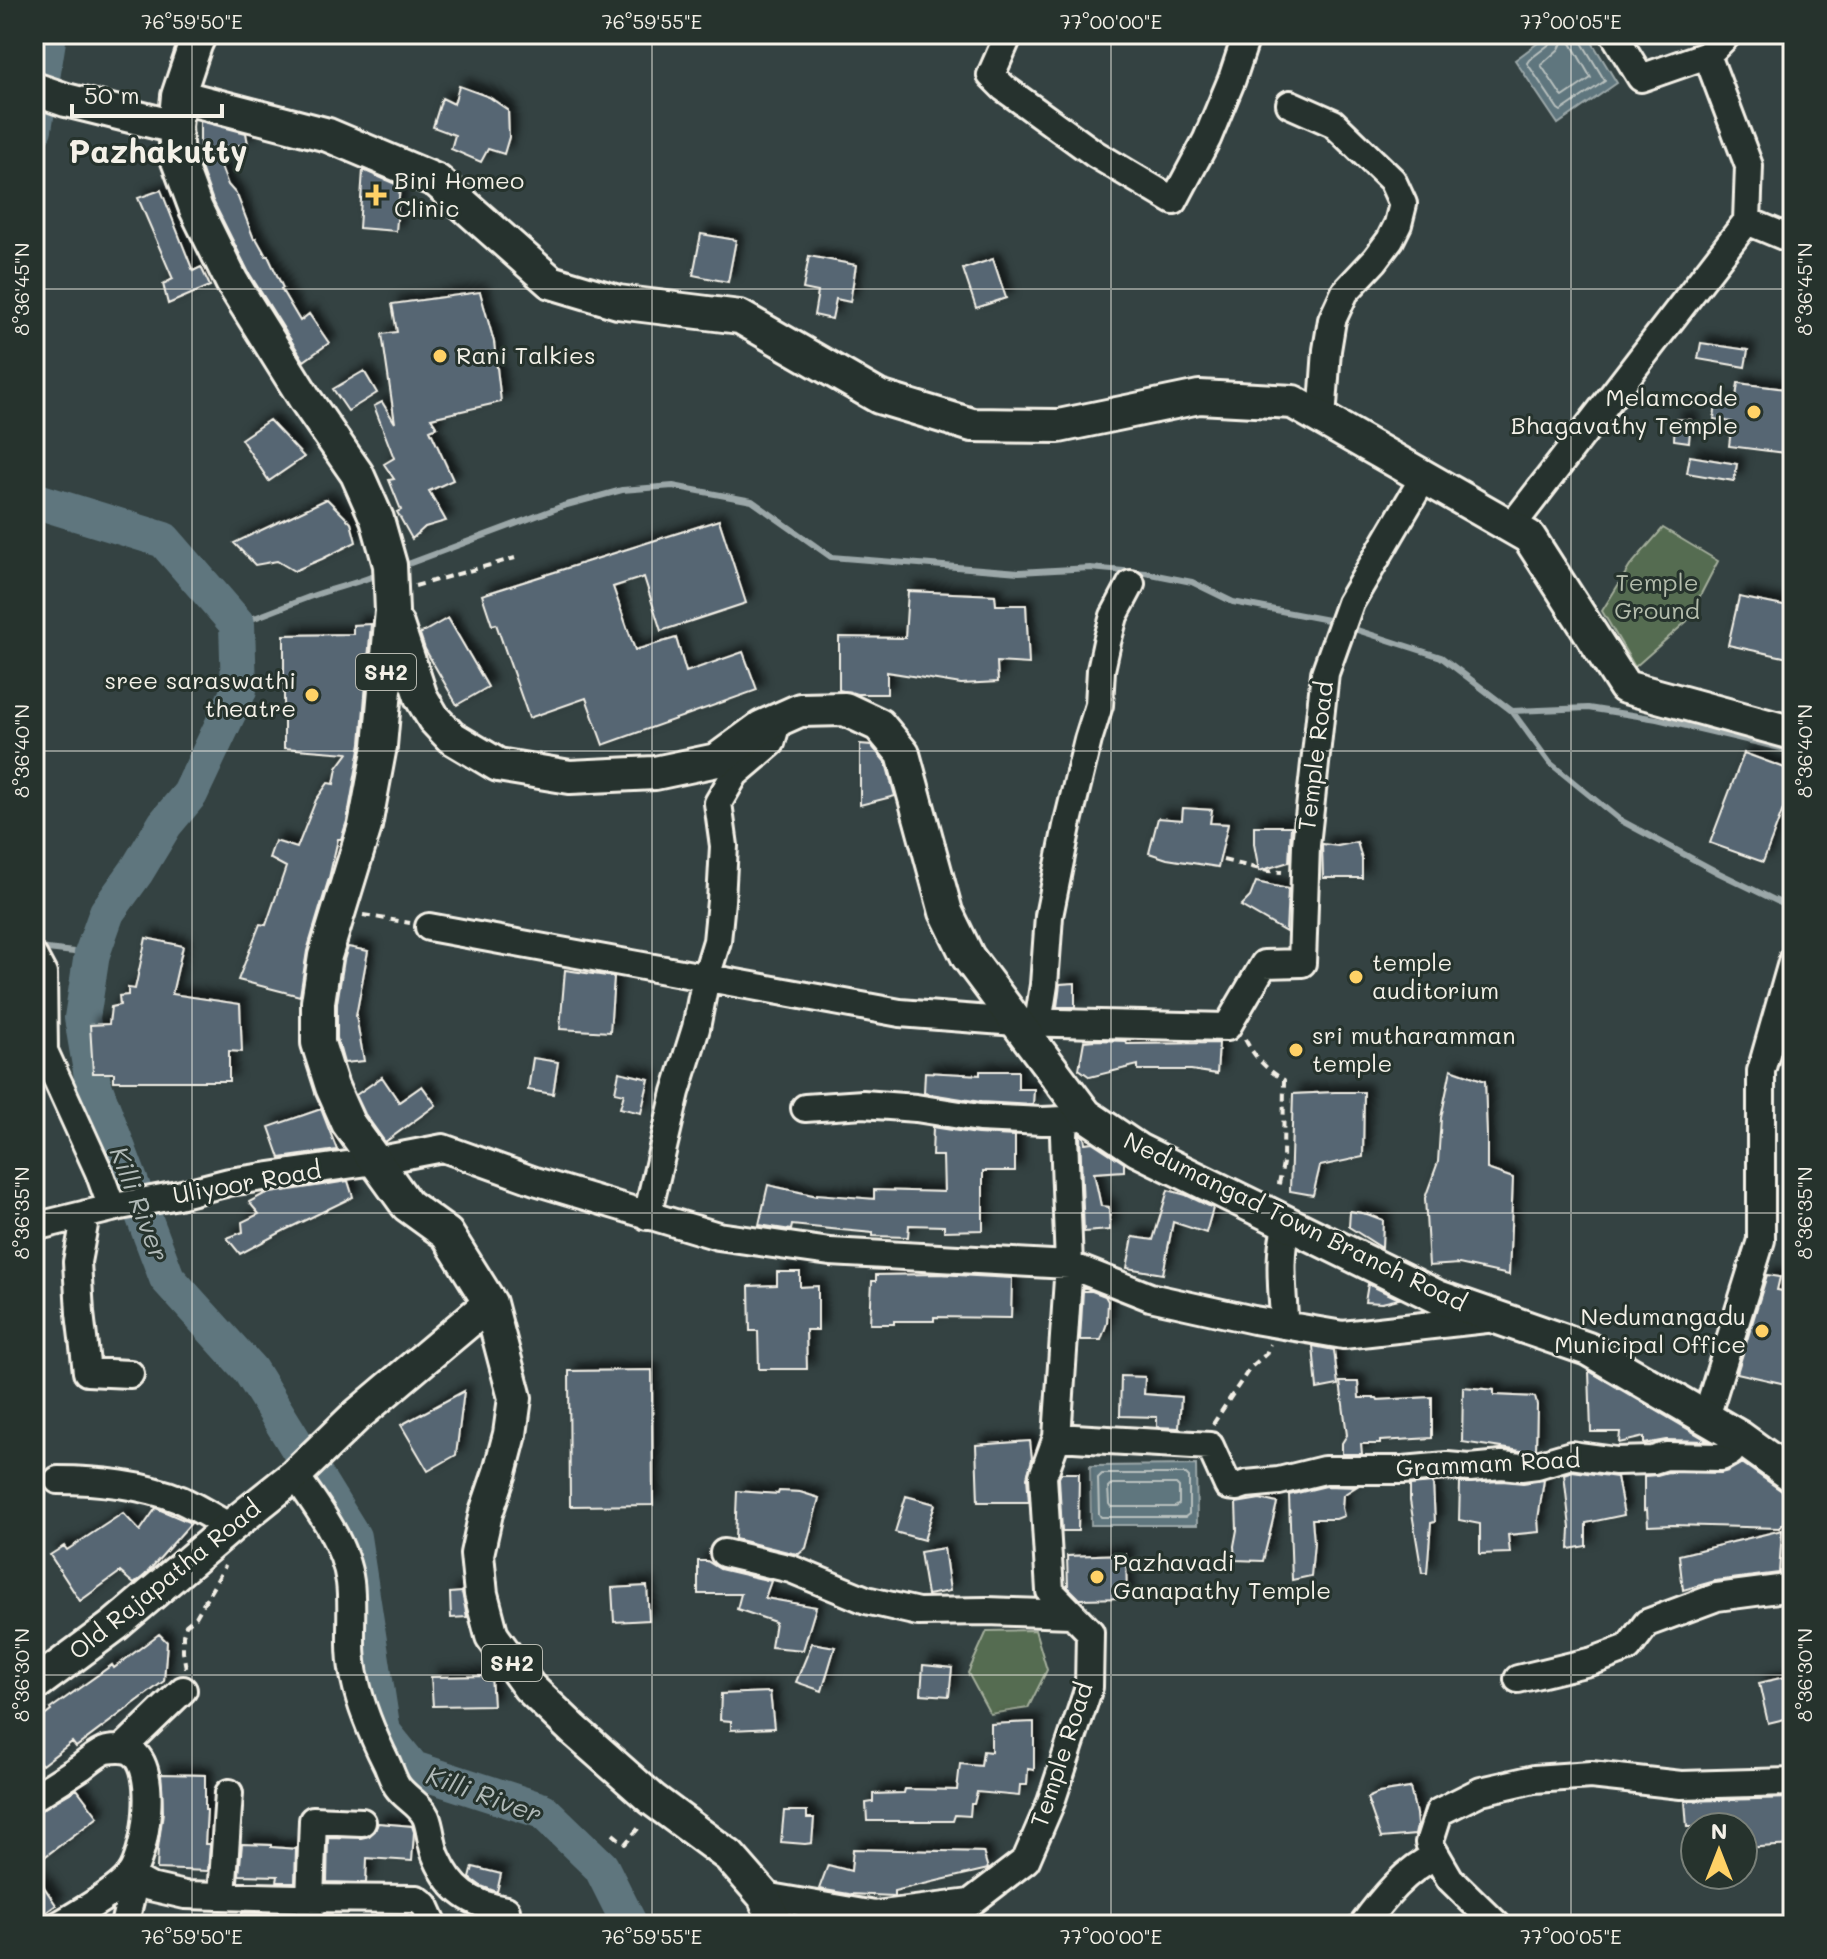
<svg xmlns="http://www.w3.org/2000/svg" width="1827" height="1959" viewBox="0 0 1827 1959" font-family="Mali,sans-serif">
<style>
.green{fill:#556c51;stroke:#a4ae9c;stroke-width:2}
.water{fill:#5f767e;stroke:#9ba7a8;stroke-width:2}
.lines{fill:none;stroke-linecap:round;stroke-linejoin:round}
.shore{stroke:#b8c0be;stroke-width:2}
.stream{stroke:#9ba7a8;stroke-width:6}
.river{stroke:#5f767e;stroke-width:36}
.building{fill:#566673;stroke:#f4f1e8;stroke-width:2;filter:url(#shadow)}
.minor-casing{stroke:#f4f1e8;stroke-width:32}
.major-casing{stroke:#f4f1e8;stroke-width:38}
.path{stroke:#f4f1e8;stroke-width:4;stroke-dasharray:8 6;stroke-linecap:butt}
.minor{stroke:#26332d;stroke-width:26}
.major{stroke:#26332d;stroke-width:32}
.ticks{fill:none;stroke:#f4f1e8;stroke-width:2;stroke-opacity:0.45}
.poi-dot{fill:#ffd166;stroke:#26332d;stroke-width:3}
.labels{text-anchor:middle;stroke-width:6;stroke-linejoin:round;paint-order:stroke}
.shield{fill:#26332d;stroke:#b6b8b0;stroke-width:2}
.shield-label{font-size:22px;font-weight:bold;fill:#f4f1e8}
.poi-label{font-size:24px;fill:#f4f1e8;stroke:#26332d;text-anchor:start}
.park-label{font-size:24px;fill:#b4bcac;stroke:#26332d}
.street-label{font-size:24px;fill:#f4f1e8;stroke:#26332d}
.water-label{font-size:26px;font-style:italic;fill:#b1bab8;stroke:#26332d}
.district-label{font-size:32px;font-weight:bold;fill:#f4f1e8;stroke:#26332d}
.neatline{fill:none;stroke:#f4f1e8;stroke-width:3}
.ticks-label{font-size:20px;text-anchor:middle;fill:#f4f1e8}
</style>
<defs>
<filter id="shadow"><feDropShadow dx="7" dy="-7" stdDeviation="4" flood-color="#0009"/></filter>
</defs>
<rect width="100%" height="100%" fill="#344242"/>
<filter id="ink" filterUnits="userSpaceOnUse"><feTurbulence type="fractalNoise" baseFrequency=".0125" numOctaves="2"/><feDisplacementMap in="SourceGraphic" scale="16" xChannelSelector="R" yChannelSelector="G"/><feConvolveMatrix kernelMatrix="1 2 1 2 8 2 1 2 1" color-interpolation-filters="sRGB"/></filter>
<g filter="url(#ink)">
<!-- green -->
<path class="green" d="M1663,528l55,33 -31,60 -52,46 -33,-56 28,-45z
M1035,1630l12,40 -19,38 -38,6 -22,-41 19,-42z"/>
<!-- water -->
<path class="water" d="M1550,34h37l30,49 -59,41 -43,-64z
M1196,1465l1,60h-106l-1,-59z"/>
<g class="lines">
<!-- shore -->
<path class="shore" d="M1553,34l-2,9 -22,17 -2,3 31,46 3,2 44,-30 -24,-40 -1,-7
M1568,38l23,40 -28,19 -2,-2 -20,-30 18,-16 5,-10z
M1102,1474h84l3,3v37l-4,3h-84l-2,-3 -1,-36z
M1112,1484h64l3,3v17l-4,3h-64l-2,-3 -1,-16z"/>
<!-- stream -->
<path class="stream" d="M408,564l155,-58 59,-16 51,-4 79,15 79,56 188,15 71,-4 56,5 46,9 41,20 95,18
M237,624c25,-8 48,-18 72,-27 21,-8 42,-12 62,-20
M1357,630l84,27 71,54 76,-3 69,11 136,32
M1512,711l38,52 70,57 99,53 72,35
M38,948l54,6"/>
<!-- river -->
<path class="river" d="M34,129l15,-95
M34,500l130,40 73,84 2,66 -49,104 -25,30 -29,48 -29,40 -15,42 -10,64 11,65 74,195 83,92 103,167 30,195 30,37 130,42 58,56 29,58"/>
</g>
<!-- building -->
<path class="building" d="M459,86l30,11 19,13 1,27 -5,17 -16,-5 -7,13 -30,-13 4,-14 -22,-8 9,-29 12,6z
M200,121l46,12 2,11 -34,4 14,37 9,10 17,44 2,-1 10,18h2l15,32 -2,1 19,32 9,-7 20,29 -25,18 -55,-88 -36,-72 -13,-36z
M363,170l37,16 -4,45 -37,-3z
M161,190l32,81 8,-4 9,19 -42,18 -5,-20 10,-5 -35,-81z
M701,234l35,6 -8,42 -35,-7z
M809,256l47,9 -6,37 -14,-3 -4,20 -18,-4 4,-23 -15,-3z
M993,259l13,39 -30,10 -13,-39z
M480,292l14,50 7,60 -70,16 6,9 -7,3 23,50 -24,11 17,30 -21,6 -13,12 -15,-27 4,-2 -12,-30 5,-1 -10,-15 10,-6 -20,-52 8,-4 13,21 -13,-89 15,-2 -5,-28z
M1701,343l47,7 -3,17 -47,-8z
M364,371l13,22 -29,18 -15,-22z
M1738,383l55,7v64l-64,-8 3,-24 -18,-3 2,-17 19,3z
M1675,419l16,1 -2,22 -15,-2z
M269,420l35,37 -35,24 -28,-42z
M1690,456l47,8 -3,17 -47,-8z
M327,499l24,24 5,19 -34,17 -28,12 -17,-10 -22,4 -21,-22z
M719,520l27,83 -85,28 -17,-54 -31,10 22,63 41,-12 10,34 57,-20 14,38 -154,55 -17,-47 -57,20 -33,-94 -4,1 -10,-30z
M908,591l87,4 1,10h30l3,59 -32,-2 1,20 -37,2 -74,-12v22h-30l-18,-4v-53l66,1z
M1739,597l54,11v51l-65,-14z
M448,618l40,69 -31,18 -32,-56 -5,-15z
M371,624l-10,119 -14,78 -6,18h-3l-9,39 -22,73 -7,45 -62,-16 22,-56 6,1 20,-58 -17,-9 6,-17 22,7 19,-48 12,-17 6,1 3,-16 11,-15 -64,-5v-113l69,-1v-9z
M860,744l11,1 15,18 9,33 -35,9z
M1744,753l49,18v12l-30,79 -53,-19z
M1183,808l29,2 -2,13 18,1 -10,43 -51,-8 -18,-6 9,-35 24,2z
M1254,826h37l-2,36 -30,9 -5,-27z
M1357,842l5,17v19h-39l-1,-34 16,2z
M1256,882l32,7 -2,43 -45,-26 9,-9z
M146,938l37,8 -11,48 68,10 2,48 -13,-1v30h-115v-8h-21l-3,-48 19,-1 2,-17 9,-2 -1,-9 9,-1v-7l7,1z
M348,947l20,4 -12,65 8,45 -20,2 -7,-25v-35l7,-43z
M565,970l49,7 -4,55 -50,-3z
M1075,983v24h-18l3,-23z
M1095,1040l31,1 1,3 92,-1 -2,31 -26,-4h-53v-5l-48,12 -11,-8 5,-28z
M533,1058l25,4 -5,32 -25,-4z
M1451,1069l34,12 2,54v34l26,9 -4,97 -50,-11 -30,2 -4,-68 13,-36 3,-44z
M980,1071h38v18h16l-1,16 -52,-3 -57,-9 1,-21 55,3z
M619,1072l30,7 -8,34 -21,-5 4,-14 -9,-2z
M382,1077l17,25 23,-16 14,19 -51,37 -20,-28 -9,-19z
M1335,1092h29l-1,65 -43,9 -7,29 -23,-4 3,-97z
M321,1109l16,41 -57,8 -11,-31z
M933,1127l44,7 38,2v35h-32v59l-39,1v-5l-35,-1 -1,12 -35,-1v-3l-32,-3 -49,-5 -1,5 -32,-5 9,-40 49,11v-2l57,5v-9l70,2 -1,-36h-11z
M1080,1134l4,3 1,6 7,-1 32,21v8l-30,2 7,33 8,1 1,23 -26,2z
M348,1181l5,16 -68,33 -45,24 -13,-16 16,-6 -1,-10 17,-8 -10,-12 15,-8z
M1168,1190l18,5 27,13 -7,25 -33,-11 -10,52 -36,-6 6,-31 20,3z
M1350,1211l17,3 16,6 -1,28 -33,-21z
M777,1272h23v15l18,-1v44h-12l1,39h-48l-1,-38h-8l-1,-45 28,-1z
M938,1274l74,4 -1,40 -77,-1v4h-40v3h-24l2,-43h4v-6z
M1767,1275l13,2 -3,13 16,3v80l-3,12 -53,-12z
M1368,1284l31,15 -17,4 -17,-1z
M1083,1291h9l13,5 3,5 -1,22 -6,17h-21z
M1313,1346l21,4 4,35 -21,4z
M652,1370l1,135 -83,1 -1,-135z
M1589,1371l119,70 -42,-1 -22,4v-7l-25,6 1,-11h-29z
M1121,1376l24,1 -1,17 37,3 -2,31 -22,-1v-10l-37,-1z
M1340,1382h18l1,16h18l1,2 54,-3v41l-52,3v3h-19l1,10h-20v-11l5,-8z
M1463,1387l31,3v5l41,2 2,8 -1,44 -15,2 -59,-9z
M464,1391l-8,64 -28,16 -27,-46z
M1030,1441l2,18 -5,18 2,25h-51l-2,-57z
M1742,1463l40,28 11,4v13l-13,20 -107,-3 -25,1 -1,-17 -3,1v-34l13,-1 11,-3 53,1 7,-2z
M1572,1471l45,6 7,38 -38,8v23l-17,3 1,-21 -6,-54z
M1061,1473h18l-1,58h-16l-3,-53z
M1544,1480l-6,39 1,13 -31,3 2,18 -30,1v-30l-21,-4 1,-37 42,-2 21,2z
M1433,1483l2,39 -4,1 -4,50h-5l-12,-72v-16z
M1326,1486l30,1 -13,8 -1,13 2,8 -8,3h-24l2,23 -3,34 -19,4 -3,-85z
M737,1491l41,3 1,-3 21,1 19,6 -13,50 -7,6 -7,-1 -57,-14z
M906,1496l29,8 -11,36 -29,-8z
M1260,1499l17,4 -14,58 -28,-1 -1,-14 3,-16 -1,-27z
M156,1508l35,15 -46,52 -11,9 -14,-12 -40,29 -30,-46 14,-9 3,4 56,-37 17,18z
M1782,1530l-3,43 -64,8 -32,9 -4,-35z
M944,1548l6,43 -23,4 -7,-43z
M1126,1554l1,44 -47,1 -12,-12 -1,-31z
M698,1561h9l13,8 51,12 -6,17 51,9 -13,43 -32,-3 4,-25 -38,-13 4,-15h-43z
M647,1586l2,34 -35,2 -2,-34z
M462,1592l5,25 -16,1 -1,-25z
M159,1634l8,8 -3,39 -88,66 -4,-5 -30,23 -8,-10v-31l17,-13 -1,-2 62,-44 2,3z
M812,1643l23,4 -13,44 -26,-9z
M923,1665l29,3 -3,28 -28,-2z
M1793,1675v42l-25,6 -9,-40z
M491,1676l2,29 -60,1 -2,-29z
M770,1692l4,36 -43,2v-9l-11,-1 1,-26z
M1034,1722v48l-6,-1 -1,16h-7l-1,11 -42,-4 -3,12h-3l-1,12 -15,-1 -2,6h-86l-1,-18 7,-1v-8l31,-1 1,-4 52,1 3,-26 21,2 2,-15 8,1v-28z
M161,1774l44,1v35h2l-2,34h5l-2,27 -51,-2 1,-21 5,-36z
M1410,1788l6,26 1,12 -2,9 -34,3 -14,-40 12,-5z
M77,1789l21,28 -55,41 -9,-12v-32z
M1793,1798v47l-50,3v-21h-56l-2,-26z
M784,1811h23v7h7l-2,25 -7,1 -24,-2z
M378,1823l34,3 2,6 -2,29 -45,-3 -1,25 -39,-1 1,-45 33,1 8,-2 6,-5z
M242,1844l29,1v2l25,2 -1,33h-18l1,-6 -39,-1z
M853,1849l130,3 5,17 -94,22v5l-45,-2 -30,-5 9,-24 23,6z
M473,1867l28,7 -4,18 -16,-6 -11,-8z
M34,1872l22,33 -22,16z
M242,1913l45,1v9h-45z"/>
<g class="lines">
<!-- minor casing -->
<g class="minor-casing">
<path id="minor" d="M1009,34l-18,41 13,13 91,66 79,47 33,-62 25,-60 15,-45
M1614,34l27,44 66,-23
M1728,34l-21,21 42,111 -2,55
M1290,104l43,19 59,57 11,24 -5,20 -8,16 -15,20 -30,32 -13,28 -5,30 -5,69
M1511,527l236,-306 46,19
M429,927l471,86 116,9 211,5 37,-63 38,-1 4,-118 19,-172 25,-70 74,-126
M34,957l9,17 1,77 55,121 13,36
M1038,1023l6,-38 5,-69 18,-90 21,-86 11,-35 2,-35 6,-28 7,-26 17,-32
M805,1108l58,-4 53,4 63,10 63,3 23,-1
M86,1214l-9,48 3,51 7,59 43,2
M647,1216l29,-124 20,-64 10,-51 11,-36 4,-40 3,-55 -6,-43 17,-29 36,-31 7,-24
M34,1227l86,-21 58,-11 51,-13 146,-21 68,-13 92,33 183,55 112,16 239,13 81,32 104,23 89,15 152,-17
M1283,1325l1,-9c-2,-27 -6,-69 4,-93
M1706,1417l55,-177v-169l32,-112
M1057,1437l153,9 18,40 9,1 9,-3 33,-3 45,-11h79l44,-4 23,2 32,-3 19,2 16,-2 34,-10 45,6 37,-1 13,-4 55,1 10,-5 8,-15
M295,1475c22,31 50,68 55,107 4,32 -3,64 5,97 6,29 19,59 32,85 3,7 6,16 10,22 8,12 23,18 29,31 5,12 5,29 11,41 15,34 35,46 69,52
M58,1480c39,0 87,5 123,20 17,8 33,18 49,27
M724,1553l67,16 75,31 52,12 69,-1 85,3
M1518,1679l75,-18 35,-13 19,-25 70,-26 76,-10
M122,1749l61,-59
M34,1797c16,-10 32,-20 47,-30 8,-6 18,-15 26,-17 7,-1 20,-2 25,2 27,16 14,102 -2,123 -10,15 -54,40 -71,50
M130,1876l20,11 35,8 110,3 122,1 8,6 9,20
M222,1896l7,-103
M764,1896l111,19 95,-12 56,-43 25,-58 38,-115 1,-55 -40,-41 -7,-115 14,-39 12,-172 -5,-129 1,-16 21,-5
M124,1925l7,-28 -1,-21
M309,1925l4,-105 49,2
M1363,1925c19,-26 43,-56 73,-69
M1497,1925l-47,-46 -21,-36 10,-31 42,-21 53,-12 57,-4 90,10 112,-3"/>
</g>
<!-- major casing -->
<g class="major-casing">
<path id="major" d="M200,34l-5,11 -17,51 -3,31 2,31 19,51 36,73 73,117 52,75 20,45 13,46 2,46 -12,135 -15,80 -40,130 -7,46v41l14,44 16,36 59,82 40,29 43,69 25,95 -5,36 -10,38 -14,41 -9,41 4,40 11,42 37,51 45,43 78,69 77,57 35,40 12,29
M34,89l32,11 109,27
M178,96l150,39 109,46 114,101 67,20 122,15 139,80 93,28 87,1 140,-29 94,5 236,135 96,150 168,46
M397,625l24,72 13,22 17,18 47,28 72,12 85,-4 62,-13 45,-33 38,-17 45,-1 34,16 24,29 43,158 22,45 118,158 52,35 300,147 150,52 151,88 54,39
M34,1685l81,-60 115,-98 65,-52 60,-58 135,-114"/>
</g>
<!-- path -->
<path class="path" d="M415,586l100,-28
M1223,860l45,11 14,1
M363,915l47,8
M1245,1039c10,19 21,30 39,41l-1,83 -5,26
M1213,1424l37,-56 16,-14 4,-10
M186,1668l-3,-16v-17l3,-10 10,-8 29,-51
M613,1834l12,10 17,-20"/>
<!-- minor -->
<use href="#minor" class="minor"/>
<!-- major -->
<use href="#major" class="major"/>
</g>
</g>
<!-- ticks -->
<path class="ticks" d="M192,34v1891M652,34v1891M1111,34v1891M1571,34v1891M34,289h1759M34,751h1759M34,1213h1759M34,1675h1759"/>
<!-- markers -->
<g class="poi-dot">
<path d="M372 183h8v8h8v8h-8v8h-8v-8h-8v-8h8z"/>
<circle cx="440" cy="356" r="8"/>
<circle cx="1754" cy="412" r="8"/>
<circle cx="312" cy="695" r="8"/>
<circle cx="1356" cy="977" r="8"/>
<circle cx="1296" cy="1050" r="8"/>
<circle cx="1762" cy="1331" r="8"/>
<circle cx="1097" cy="1577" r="8"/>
</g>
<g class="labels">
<!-- shield labels -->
<g class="shield">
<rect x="356" y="654" width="60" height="36" rx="6"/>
<rect x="482" y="1645" width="60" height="36" rx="6"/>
</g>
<g class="shield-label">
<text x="386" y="680">SH2</text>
<text x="512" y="1671">SH2</text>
</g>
<!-- poi labels -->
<g class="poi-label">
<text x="394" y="189">Bini Homeo<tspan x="394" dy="28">Clinic</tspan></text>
<text x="456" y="364">Rani Talkies</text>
<text x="1738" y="406" text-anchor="end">Melamcode<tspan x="1738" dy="28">Bhagavathy Temple</tspan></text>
<text x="296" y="689" text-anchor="end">sree saraswathi<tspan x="296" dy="28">theatre</tspan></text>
<text x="1372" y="971">temple<tspan x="1372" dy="28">auditorium</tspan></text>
<text x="1312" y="1044">sri mutharamman<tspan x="1312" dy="28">temple</tspan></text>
<text x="1746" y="1325" text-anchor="end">Nedumangadu<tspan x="1746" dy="28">Municipal Office</tspan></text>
<text x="1113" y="1571">Pazhavadi<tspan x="1113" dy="28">Ganapathy Temple</tspan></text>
</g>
<!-- park labels -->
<g class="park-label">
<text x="1657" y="591">Temple<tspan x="1657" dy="28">Ground</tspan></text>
</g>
<!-- street labels -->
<g class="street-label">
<text transform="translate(1316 756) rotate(-83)" y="8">Temple Road</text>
<text transform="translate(247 1183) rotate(-10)" y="8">Uliyoor Road</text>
<text transform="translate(1295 1222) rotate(26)" y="8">Nedumangad Town Branch Road</text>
<text transform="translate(1488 1464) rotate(-3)" y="8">Grammam Road</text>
<text transform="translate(165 1580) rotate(-39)" y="8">Old Rajapatha Road</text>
<text transform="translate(1062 1755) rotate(-72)" y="8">Temple Road</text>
</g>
<!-- water labels -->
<g class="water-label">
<text transform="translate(139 1204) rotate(69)" y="9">Killi River</text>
<text transform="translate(484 1795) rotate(20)" y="9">Killi River</text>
</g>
<!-- district labels -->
<g class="district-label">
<text x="158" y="163">Pazhakutty</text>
</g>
</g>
<!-- margin -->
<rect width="1827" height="1959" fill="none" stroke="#26332d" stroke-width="88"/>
<!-- north arrow -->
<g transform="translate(1719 1851)"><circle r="38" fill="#26332d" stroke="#787f78" stroke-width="2"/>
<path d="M0-6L14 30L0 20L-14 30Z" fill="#ffd166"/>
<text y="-12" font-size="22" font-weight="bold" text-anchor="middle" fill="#f4f1e8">N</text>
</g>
<!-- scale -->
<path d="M72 104v12h150v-12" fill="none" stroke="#f4f1e8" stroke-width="4"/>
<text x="84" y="104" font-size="24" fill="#f4f1e8" stroke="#26332d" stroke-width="6" paint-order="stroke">50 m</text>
<rect x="44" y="44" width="1739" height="1871" class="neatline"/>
<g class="ticks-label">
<text x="192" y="29">76°59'50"E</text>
<text x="652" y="29">76°59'55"E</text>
<text x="1111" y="29">77°00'00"E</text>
<text x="1571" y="29">77°00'05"E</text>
<text transform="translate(22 289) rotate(-90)" y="7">8°36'45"N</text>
<text transform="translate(1805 289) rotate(-90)" y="7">8°36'45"N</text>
<text transform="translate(22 751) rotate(-90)" y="7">8°36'40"N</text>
<text transform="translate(1805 751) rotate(-90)" y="7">8°36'40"N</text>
<text transform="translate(22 1213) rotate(-90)" y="7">8°36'35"N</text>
<text transform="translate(1805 1213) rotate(-90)" y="7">8°36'35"N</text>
<text transform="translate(22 1675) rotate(-90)" y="7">8°36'30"N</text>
<text transform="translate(1805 1675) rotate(-90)" y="7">8°36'30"N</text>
<text x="192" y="1944">76°59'50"E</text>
<text x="652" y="1944">76°59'55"E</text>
<text x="1111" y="1944">77°00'00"E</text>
<text x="1571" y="1944">77°00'05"E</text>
</g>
</svg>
